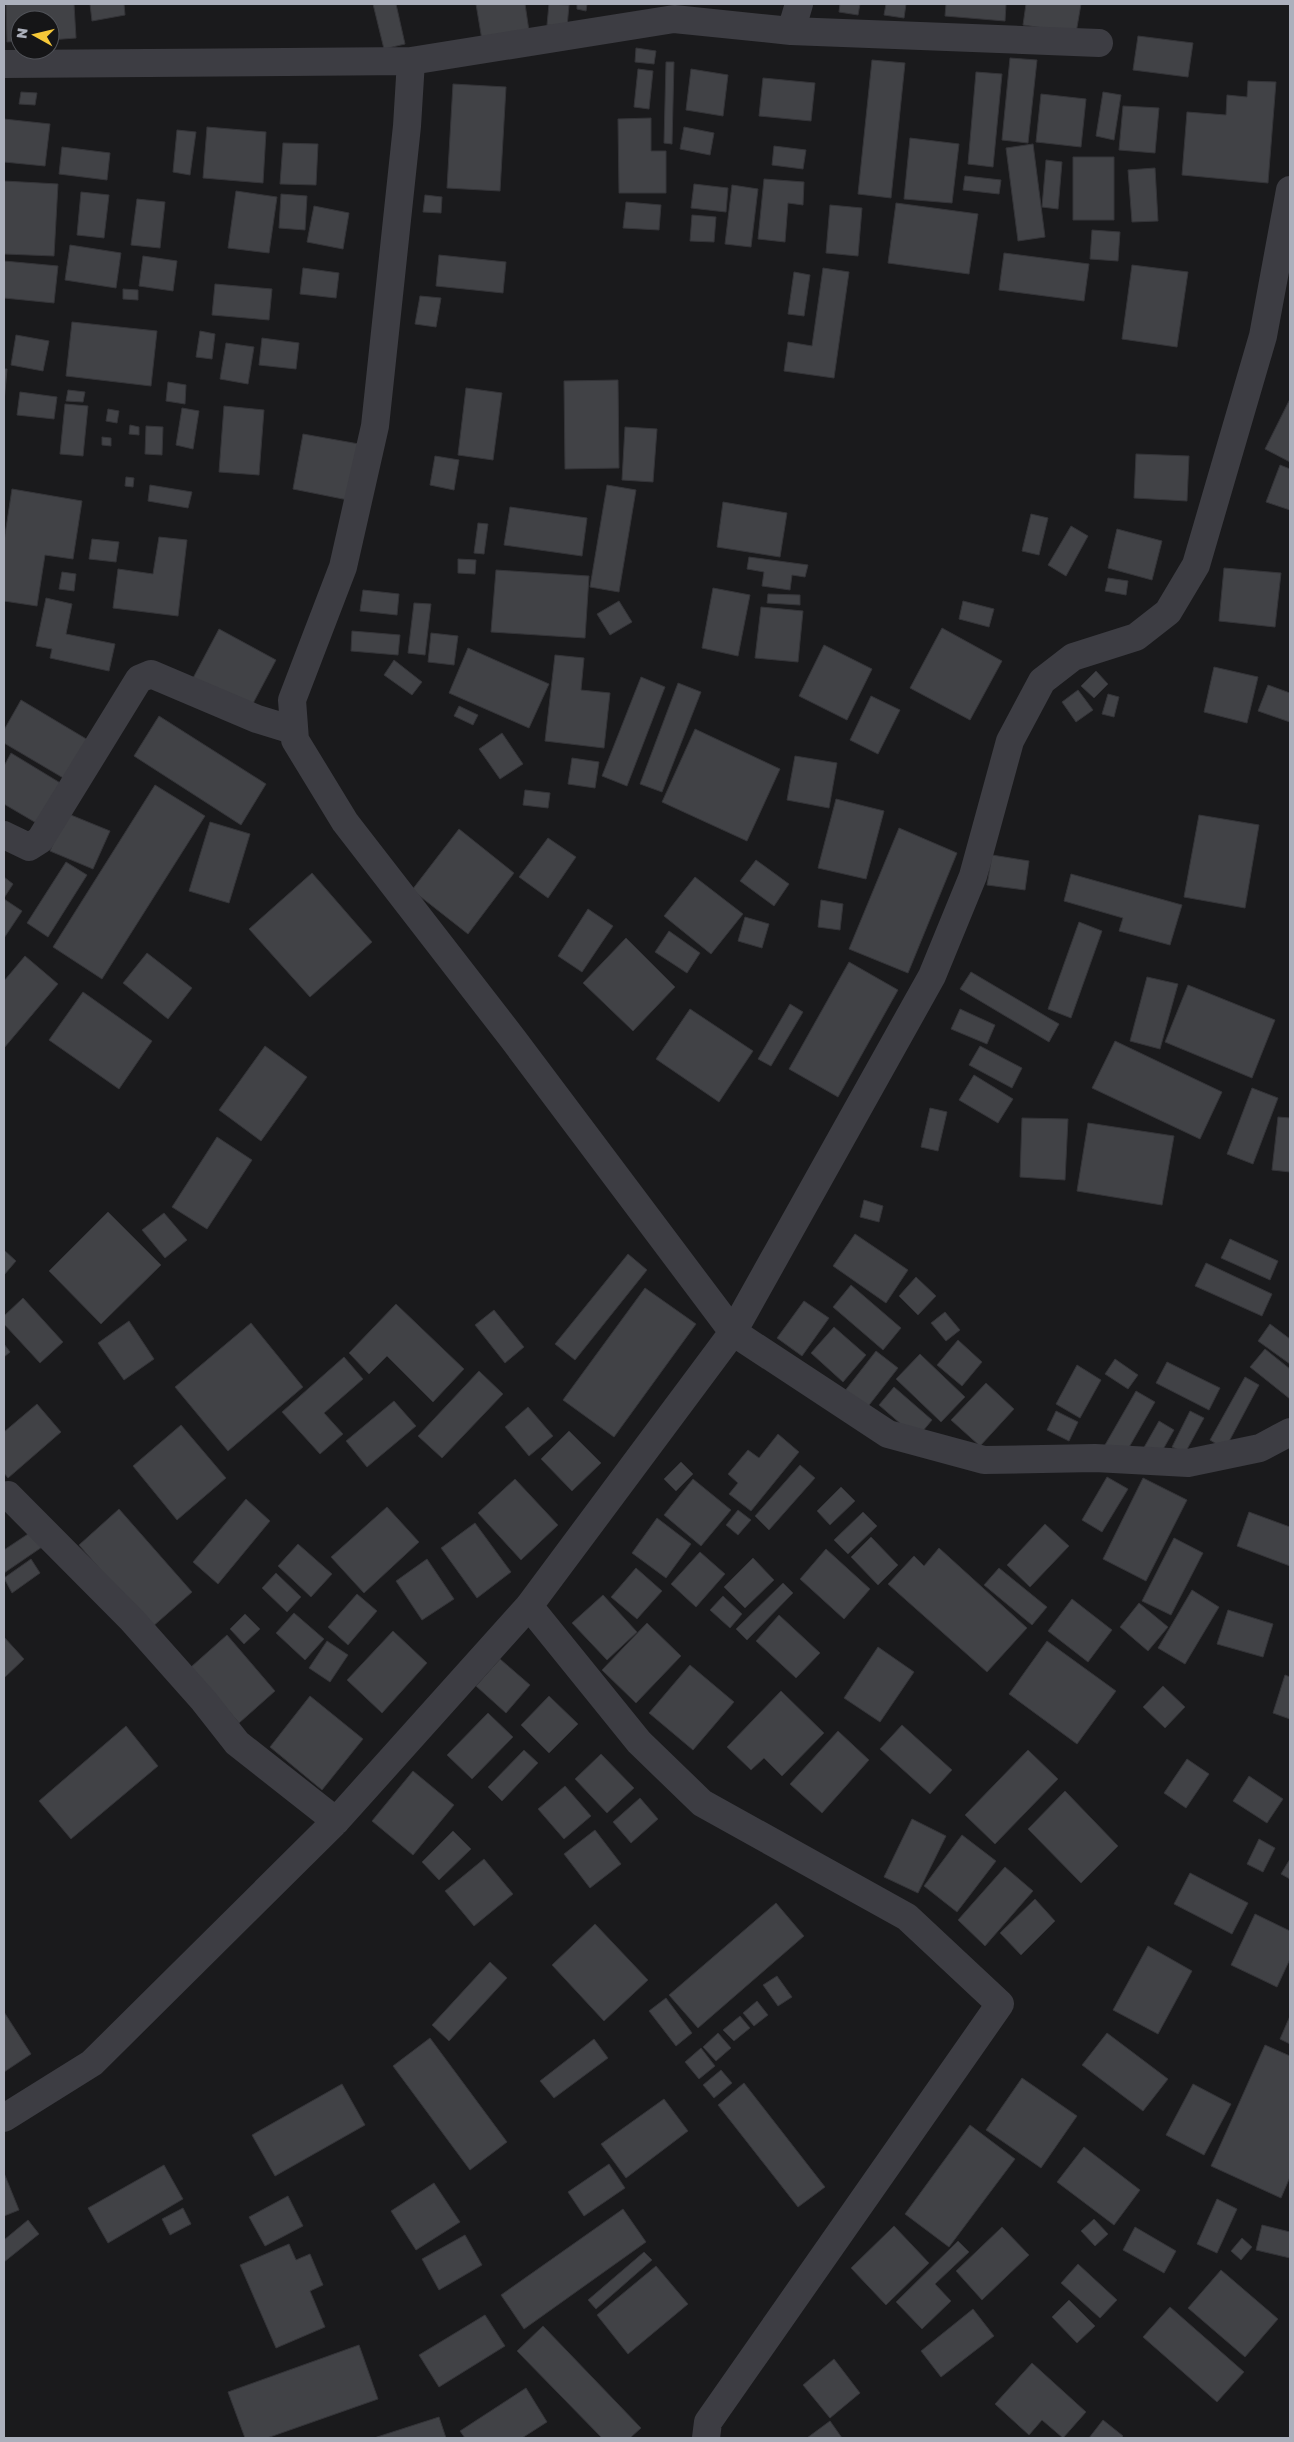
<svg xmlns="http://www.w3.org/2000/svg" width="1294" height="2442" viewBox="0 0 1294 2442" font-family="'Golos Text',sans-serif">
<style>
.building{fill:#414246;stroke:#343438}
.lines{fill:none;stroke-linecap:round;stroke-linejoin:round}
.minor{stroke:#3d3d43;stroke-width:28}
</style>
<rect width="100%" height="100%" fill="#1a1a1c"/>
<!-- building -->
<path class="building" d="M6,4h68l2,34 -26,2v-20h-30v21l-13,1z
M90,4h34l1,11 -33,6z
M373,4h23l9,40 -21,5z
M476,4h49l4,27 -47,9z
M549,4l20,1 -2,22 -20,-2z
M577,4h10l-1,7 -9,-2z
M840,4h20l-2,11 -19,-3z
M886,4h20l-2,14 -20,-3z
M946,4h60l-1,17 -60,-5z
M1026,4h55l-5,29 -53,-8z
M1138,36l55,7 -5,34 -55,-7z
M636,48l20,3 -2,13 -19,-2z
M1010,58l27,2 -9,83 -26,-3z
M872,60l33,3 -14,135 -33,-4z
M666,62h8l-2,82 -8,-1z
M638,69l15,2 -4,38 -15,-2z
M691,69l37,6 -5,41 -37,-6z
M976,72l26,2 -9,93 -25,-3z
M763,78l52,5 -4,38 -52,-5z
M1248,81l28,1 -8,101 -86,-8 5,-63 39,3 1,-20 20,2z
M453,84l53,3 -6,104 -53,-3z
M21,92l16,1 -2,12 -16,-1z
M1103,92l18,3 -7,45 -18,-4z
M1041,94l45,5 -5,48 -45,-5z
M1123,106l36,2 -4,45 -36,-3z
M651,118v33h15v42h-47l-1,-74z
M4,119l46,5 -5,42 -41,-4z
M207,127l59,5 -3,51 -60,-5z
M684,127l30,6 -4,22 -30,-6z
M177,130l19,2 -6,43 -17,-3z
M910,138l49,6 -7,59 -48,-4z
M283,143l35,1 -2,41 -36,-1z
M1033,144l12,93 -27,4 -12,-93z
M774,146l32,4 -3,19 -31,-4z
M62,147l48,6 -3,27 -48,-6z
M1073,157h41v63h-41z
M1046,160l16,2 -4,47 -16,-2z
M1155,168l3,53 -26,1 -4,-52z
M965,176l36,4 -2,14 -36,-4z
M764,179l40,3 -1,23 -15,-2 -3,39 -27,-3z
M4,181l54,3 -4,72 -50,-2z
M694,184l34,4 -2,24 -35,-4z
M732,185l26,4 -7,58 -26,-3z
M236,191l41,6 -8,56 -41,-5z
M81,192l28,3 -5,43 -27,-3z
M281,194l26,2 -2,34 -26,-2z
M425,195l17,2 -1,16 -18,-1z
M137,199l28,3 -5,46 -29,-3z
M626,202l35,3 -2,25 -36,-2z
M896,203l82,11 -9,60 -81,-11z
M830,205l32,3 -4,48 -32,-3z
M314,206l35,7 -6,36 -36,-7z
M692,215l24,2 -2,25 -24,-1z
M1092,230l28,2 -2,29 -28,-2z
M70,245l51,8 -5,35 -51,-8z
M1004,253l85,11 -5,37 -85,-11z
M439,255l67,7 -3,31 -67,-7z
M143,256l34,5 -4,30 -34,-5z
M4,261l54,5 -4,37 -50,-5z
M1132,265l56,7 -11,75 -55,-8z
M303,268l36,5 -3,25 -36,-4z
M823,268l26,4 -15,106 -50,-7 4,-29 24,4z
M794,272l16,3 -6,41 -16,-2z
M215,284l57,5 -3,31 -57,-5z
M123,289l15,1v10l-15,-1z
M420,296l21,2 -5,29 -21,-3z
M72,322l85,9 -6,55 -85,-10z
M200,331l15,3 -3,25 -16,-2z
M16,335l33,6 -6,30 -32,-6z
M262,338l37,5 -3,26 -37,-4z
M226,343l28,4 -6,37 -28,-5z
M4,369h3l-3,33z
M618,380l1,88 -54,1 -1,-88z
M168,382l18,3 -1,19 -19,-3z
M466,388l36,5 -9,67 -35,-5z
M68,390l17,2 -2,10 -17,-1z
M20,392l37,5 -3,22 -37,-4z
M1290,399v63l-25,-13z
M65,404l23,2 -5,50 -23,-2z
M224,406l40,4 -5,65 -40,-3z
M182,408l17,3 -6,38 -17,-4z
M108,409l11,2 -2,12 -11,-2z
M130,425l9,2v8l-10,-1z
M146,426l17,1 -1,28 -17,-1z
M625,427l32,2 -4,53 -31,-2z
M303,434l56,10 -11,56 -55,-11z
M102,437l9,1v8l-9,-1z
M1136,454l53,2 -2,45 -53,-3z
M435,456l24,4 -5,30 -24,-5z
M1280,465l10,4v41l-24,-8z
M126,477l8,1 -1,9 -8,-1z
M150,485l42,7 -4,16 -40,-7z
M607,485l29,5 -17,102 -29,-5z
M12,489l70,12 -9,58 -28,-4 -8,51 -33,-5v-60z
M723,502l64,11 -7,44 -63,-10z
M510,507l77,11 -5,38 -78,-11z
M1031,514l17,4 -9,37 -17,-4z
M478,523l10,1 -4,30 -10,-1z
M1071,526l17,10 -22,40 -18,-11z
M1117,529l45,12 -10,39 -44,-12z
M159,537l28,3 -9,76 -65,-8 5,-39 35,5z
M92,539l27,3 -3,20 -27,-3z
M749,557l59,8 -3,12 -13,-2 -2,15 -28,-4 2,-14 -17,-3z
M458,559l18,1 -1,14 -17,-1z
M1224,568l57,5 -6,54 -56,-6z
M496,570l93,6 -4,62 -94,-6z
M62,572l14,2 -2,17 -15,-2z
M1108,578l20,3 -2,14 -21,-4z
M713,588l37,7 -12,61 -36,-8z
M363,590l36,4 -2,21 -37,-4z
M768,594l32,1v10l-33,-2z
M46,598l26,6 -6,30 49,10 -6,27 -59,-13 2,-9 -16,-3z
M619,601l13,21 -22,13 -13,-21z
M963,601l31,8 -5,18 -30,-8z
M414,603l17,1 -6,51 -17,-2z
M761,607l42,4 -5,51 -43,-4z
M942,628l60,33 -32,59 -60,-32z
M219,629l57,31 -27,51 -57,-31z
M352,631l48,4 -2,20 -47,-4z
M431,633l27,3 -4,29 -26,-3z
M824,645l48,24 -25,51 -48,-24z
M468,648l81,36 -20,44 -80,-35z
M555,655l29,3 -3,32 29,3 -6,55 -59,-7z
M394,660l28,22 -10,13 -28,-20z
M1214,667l44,10 -11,46 -43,-11z
M1096,671l12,13 -14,14 -13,-12z
M641,677l24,10 -38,99 -25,-10z
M678,683l23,9 -39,100 -22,-8z
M1268,685l22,8v29l-32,-11z
M1078,690l15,20 -17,12 -14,-20z
M1108,694l11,3 -5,20 -12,-3z
M871,696l29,14 -22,44 -28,-14z
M21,700l67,40 -23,39 -61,-36v-13z
M459,706l19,9 -5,10 -19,-9z
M159,716l107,68 -25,41 -107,-69z
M695,729l85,40 -33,72 -85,-39z
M502,733l21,31 -23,15 -21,-30z
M11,753l51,31 -24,40 -34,-20v-38z
M795,756l42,7 -8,45 -42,-8z
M572,758l27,4 -4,26 -27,-4z
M155,785l50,31 -103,163 -49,-32z
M525,790l25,3 -2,15 -25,-3z
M836,799l48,12 -18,68 -48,-11z
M66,813l44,18 -17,38 -43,-18z
M1199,815l60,10 -14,83 -61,-11z
M210,822l40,12 -21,69 -40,-12z
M899,828l58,25 -49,120 -59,-24z
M459,829l55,44 -46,61 -56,-44z
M548,838l28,19 -28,41 -29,-21z
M992,855l37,6 -4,29 -38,-5z
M756,860l33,24 -15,22 -34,-25z
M66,862l21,13 -39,62 -21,-14z
M312,873l60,69 -62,55 -61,-68z
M1071,874l111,31 -12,40 -51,-14 4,-13 -59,-17z
M4,877l9,7 -9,14z
M695,877l48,37 -32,40 -47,-38z
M4,899l18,12 -18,27z
M821,900l22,4 -3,26 -22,-3z
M588,909l25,17 -31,46 -24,-16z
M745,917l24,7 -7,24 -24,-7z
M1079,922l23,9 -31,87 -23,-9z
M669,931l31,22 -13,20 -32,-21z
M626,938l49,49 -42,44 -50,-48z
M147,953l45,35 -24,31 -45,-36z
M25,956l33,28 -54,64v-67z
M849,962l49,28 -60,107 -49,-28z
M971,972l88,52 -10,18 -89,-53z
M1147,977l31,7 -18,65 -30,-8z
M1188,985l87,35 -23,58 -87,-36z
M83,992l69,49 -33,48 -70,-49z
M790,1004l13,8 -32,54 -13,-7z
M690,1009l63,42 -34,51 -63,-43z
M960,1009l35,16 -8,19 -36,-15z
M1115,1041l107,51 -22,47 -108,-51z
M265,1046l42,31 -46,64 -42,-31z
M980,1046l42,22 -10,20 -43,-23z
M974,1075l39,24 -15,24 -39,-23z
M1252,1088l26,10 -25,66 -26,-10z
M930,1108l17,4 -9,39 -17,-4z
M1278,1117l12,1v54l-18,-2z
M1022,1118l46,1 -3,61 -45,-3z
M1088,1123l86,13 -12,69 -85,-14z
M217,1137l35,23 -45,69 -35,-22z
M864,1200l19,6 -4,16 -19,-5z
M108,1212l53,53 -60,59 -52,-53z
M164,1213l23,27 -22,18 -23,-28z
M855,1234l53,36 -22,33 -53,-37z
M1230,1239l48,22 -8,19 -49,-22z
M4,1250l12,11 -12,14z
M628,1254l19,16 -72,90 -20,-16z
M1206,1263l66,31 -10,22 -67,-30z
M916,1277l20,19 -18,19 -19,-19z
M851,1285l50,43 -18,22 -50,-43z
M645,1288l51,36 -82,113 -51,-37z
M23,1298l40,44 -23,21 -36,-39v-8z
M804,1301l25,17 -27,38 -25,-18z
M396,1304l68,65 -31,33 -46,-46 -18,18 -20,-21z
M494,1310l30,37 -19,16 -30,-38z
M945,1312l15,18 -14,11 -15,-18z
M129,1321l25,38 -30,21 -26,-37z
M251,1323l52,64 -75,64 -53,-64z
M1270,1324l20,15v25l-32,-23z
M834,1327l32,28 -23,27 -32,-29z
M958,1340l24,22 -20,24 -25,-21z
M4,1344l6,8 -6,5z
M1265,1349l25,20v30l-40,-32z
M876,1351l22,17 -32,41 -22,-17z
M920,1354l45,43 -24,25 -45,-43z
M344,1357l19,22 -39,34 19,21 -23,20 -38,-42z
M1115,1359l23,16 -10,14 -23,-15z
M1167,1362l53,26 -11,22 -53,-27z
M1077,1365l24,15 -21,38 -24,-14z
M479,1371l24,23 -61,64 -24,-22z
M1245,1377l14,8 -34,64 -15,-9z
M986,1383l28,26 -34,37 -29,-26z
M894,1387l38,33 -15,18 -38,-33z
M1136,1391l19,11 -31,54 -19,-11z
M394,1401l22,25 -49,41 -21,-26z
M37,1404l24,28 -53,46 -4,-5v-41z
M528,1407l25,29 -24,20 -24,-29z
M1056,1411l22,11 -9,19 -22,-11z
M1190,1411l14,7 -19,35 -13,-6z
M1159,1421l15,9 -17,30 -15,-9z
M181,1425l45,53 -49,42 -44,-54z
M569,1431l32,32 -29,28 -31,-32z
M778,1434l21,18 -48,59 -22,-17 9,-11 -10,-9 20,-24 11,8z
M681,1462l12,12 -17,17 -12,-12z
M800,1465l15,13 -46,52 -14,-14z
M1107,1477l21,12 -26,43 -20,-12z
M1143,1478l44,22 -41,81 -43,-22z
M515,1479l43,46 -37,35 -43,-47z
M693,1479l38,31 -30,36 -37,-31z
M841,1487l14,14 -25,24 -13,-14z
M246,1499l24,22 -52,63 -25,-22z
M387,1507l32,35 -55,51 -33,-36z
M119,1509l73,83 -41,36 -72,-83z
M738,1510l13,10 -13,15 -12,-10z
M863,1512l14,14 -29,28 -14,-14z
M1249,1512l41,15v39l-53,-20z
M657,1518l34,26 -25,34 -34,-25z
M475,1523l36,49 -34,26 -36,-50z
M1045,1524l24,22 -39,41 -23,-22z
M31,1532l11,15 -38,26v-23z
M871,1537l27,28 -20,20 -27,-28z
M1174,1538l29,15 -32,62 -29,-14z
M298,1544l34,30 -21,23 -33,-31z
M939,1548l88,80 -40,44 -99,-88 26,-28 10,10z
M826,1549l44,40 -26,30 -44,-40z
M700,1552l25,22 -29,33 -25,-23z
M753,1558l21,22 -29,28 -21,-21z
M31,1559l9,14 -28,20 -8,-15z
M427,1559l27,40 -32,21 -26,-39z
M636,1568l26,23 -25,28 -26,-22z
M999,1568l48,39 -15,18 -48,-40z
M276,1573l25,24 -14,15 -25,-24z
M783,1583l10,10 -46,47 -11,-11z
M1192,1590l27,17 -34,57 -27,-16z
M357,1594l20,17 -29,34 -20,-18z
M603,1595l34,37 -30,28 -35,-37z
M723,1596l19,18 -12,14 -20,-18z
M1072,1599l40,31 -24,32 -40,-31z
M1139,1603l29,24 -20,24 -28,-24z
M1228,1610l45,14 -10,33 -46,-13z
M294,1613l30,26 -19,21 -29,-27z
M245,1614l15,15 -16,15 -14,-15z
M779,1615l41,38 -24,25 -40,-37z
M647,1623l34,33 -45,47 -34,-33z
M393,1631l34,32 -45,50 -35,-33z
M227,1635l48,56 -36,32 -48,-56z
M4,1637l20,22 -20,19z
M327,1641l21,14 -18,27 -21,-14z
M1047,1641l69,50 -39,53 -68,-50z
M878,1647l36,25 -34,50 -36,-24z
M500,1659l30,26 -24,28 -30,-27z
M690,1665l44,37 -41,48 -44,-37z
M1285,1675l5,2v42l-17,-6z
M1163,1686l22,21 -20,21 -22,-21z
M781,1691l43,42 -42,43 -18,-18 -13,12 -24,-23z
M310,1696l53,43 -41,51 -52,-43z
M549,1696l29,28 -29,29 -28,-28z
M488,1713l25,24 -41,42 -25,-24z
M902,1725l50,45 -22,24 -50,-45z
M126,1726l32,40 -87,73 -32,-38z
M838,1731l31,29 -47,53 -32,-29z
M524,1750l14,13 -36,38 -14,-14z
M1028,1750l30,29 -63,65 -30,-29z
M601,1754l33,34 -27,25 -32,-34z
M1187,1759l22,15 -23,34 -22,-15z
M413,1771l41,34 -41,50 -41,-34z
M1249,1776l34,23 -16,24 -34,-22z
M565,1786l26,30 -27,23 -26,-30z
M1065,1791l53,55 -37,37 -53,-54z
M640,1798l18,21 -27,24 -18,-21z
M912,1819l34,17 -28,57 -34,-16z
M595,1830l26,34 -31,24 -26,-34z
M453,1831l18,18 -32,31 -17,-18z
M962,1835l34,26 -39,51 -33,-26z
M1259,1839l16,9 -12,24 -16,-8z
M484,1859l29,35 -39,32 -29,-35z
M1290,1859v20l-9,-5z
M1005,1867l28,24 -48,55 -27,-26z
M1190,1873l58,30 -16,31 -58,-30z
M1035,1899l20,22 -34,34 -21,-22z
M776,1903l28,33 -106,92 -29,-33z
M1255,1914l35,17v28l-13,28 -46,-22z
M595,1924l53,56 -44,41 -52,-56z
M1148,1946l44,25 -34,63 -45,-24z
M490,1962l17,16 -58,63 -17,-16z
M777,1976l15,21 -14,9 -15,-21z
M666,1998l26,35 -16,13 -27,-35z
M757,2001l11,14 -14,11 -11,-13z
M4,2012l27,42 -27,18z
M740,2016l10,12 -16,13 -11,-11z
M1290,2016v28l-10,-5z
M718,2033l13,15 -15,13 -13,-14z
M1107,2033l61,46 -25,32 -61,-46z
M430,2038l77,104 -37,28 -77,-104z
M594,2039l14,19 -54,40 -14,-17z
M1265,2045l25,11v121l-9,21 -70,-32z
M701,2048l14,18 -16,13 -14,-17z
M721,2070l11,13 -18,15 -11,-13z
M1022,2078l55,38 -36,52 -55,-38z
M744,2083l81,104 -27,20 -80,-102z
M342,2084l23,41 -90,51 -23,-41z
M1193,2084l38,20 -27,51 -38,-20z
M664,2099l24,32 -62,47 -25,-34z
M970,2125l45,34 -66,88 -44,-33z
M1084,2147l56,43 -26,35 -57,-43z
M609,2164l16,24 -41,28 -16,-24z
M164,2165l19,34 -75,44 -20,-35z
M4,2173l15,37 -15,6z
M434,2183l26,39 -44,28 -25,-39z
M288,2196l15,30 -38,20 -16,-29z
M1217,2199l20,10 -20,44 -20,-9z
M183,2208l8,16 -21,11 -8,-16z
M623,2209l23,33 -122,87 -23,-34z
M1094,2219l14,15 -13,12 -14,-15z
M28,2220l11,14 -35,28v-22z
M1262,2225l28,7v26l-34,-8z
M894,2226l35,37 -43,42 -35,-37z
M1002,2227l27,28 -47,45 -26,-29z
M1135,2227l41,24 -12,22 -41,-23z
M465,2235l17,30 -43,25 -17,-31z
M1242,2238l10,9 -11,13 -10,-9z
M958,2241l11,11 -34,32 16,17 -29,28 -26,-27z
M289,2244l7,16 14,-6 13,31 -13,6 15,36 -49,21 -36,-83z
M644,2252l8,8 -56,49 -8,-9z
M1078,2264l39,36 -17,18 -39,-35z
M656,2266l32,38 -60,50 -31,-39z
M1221,2270l57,49 -33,38 -57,-49z
M1069,2300l26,26 -18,17 -25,-26z
M1170,2307l74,65 -27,30 -74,-65z
M973,2309l21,27 -53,41 -20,-26z
M485,2315l20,31 -66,41 -20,-32z
M543,2326l98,102 -11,10h-28l-85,-87z
M359,2345l19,54 -111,39h-22l-17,-46z
M834,2359l26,34 -30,25 -27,-33z
M1032,2363l54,49 -23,26 -21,-18 -13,15 -34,-31z
M526,2388l21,34 -25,16h-57l-5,-7z
M439,2417l7,21h-72z
M1103,2420l20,16 -2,2h-32z
M830,2421l12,17h-35z"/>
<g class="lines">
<!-- minor -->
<path class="minor" d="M791,31l8,-27
M411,61l263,-42 117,12 308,12
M4,64l407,-3 -4,65 -32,300 -32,141 -51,133 3,40 50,82 168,217 220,293 155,102 96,26 111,-2 93,5 72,-15 30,-16
M4,835l25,12 11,-7 99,-161 12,-5 106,45 36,11
M8,1495l124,125 72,81 33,42 99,78
M529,1606l110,136 63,61 205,114 93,87 -292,418 -2,16
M4,2118l88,-55 244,-242 193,-215 204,-274 199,-356 41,-100 37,-135 32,-60 31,-24 63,-20 32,-25 28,-47 67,-229 27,-146"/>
</g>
<!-- border -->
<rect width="1294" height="2442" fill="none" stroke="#acb0bc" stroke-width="10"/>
<!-- north arrow -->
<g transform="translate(35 35) rotate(278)"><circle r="24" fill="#151517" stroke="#515359"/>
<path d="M0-4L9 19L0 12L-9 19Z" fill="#f6c839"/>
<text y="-8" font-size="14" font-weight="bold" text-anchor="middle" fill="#acb0bc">N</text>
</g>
</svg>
